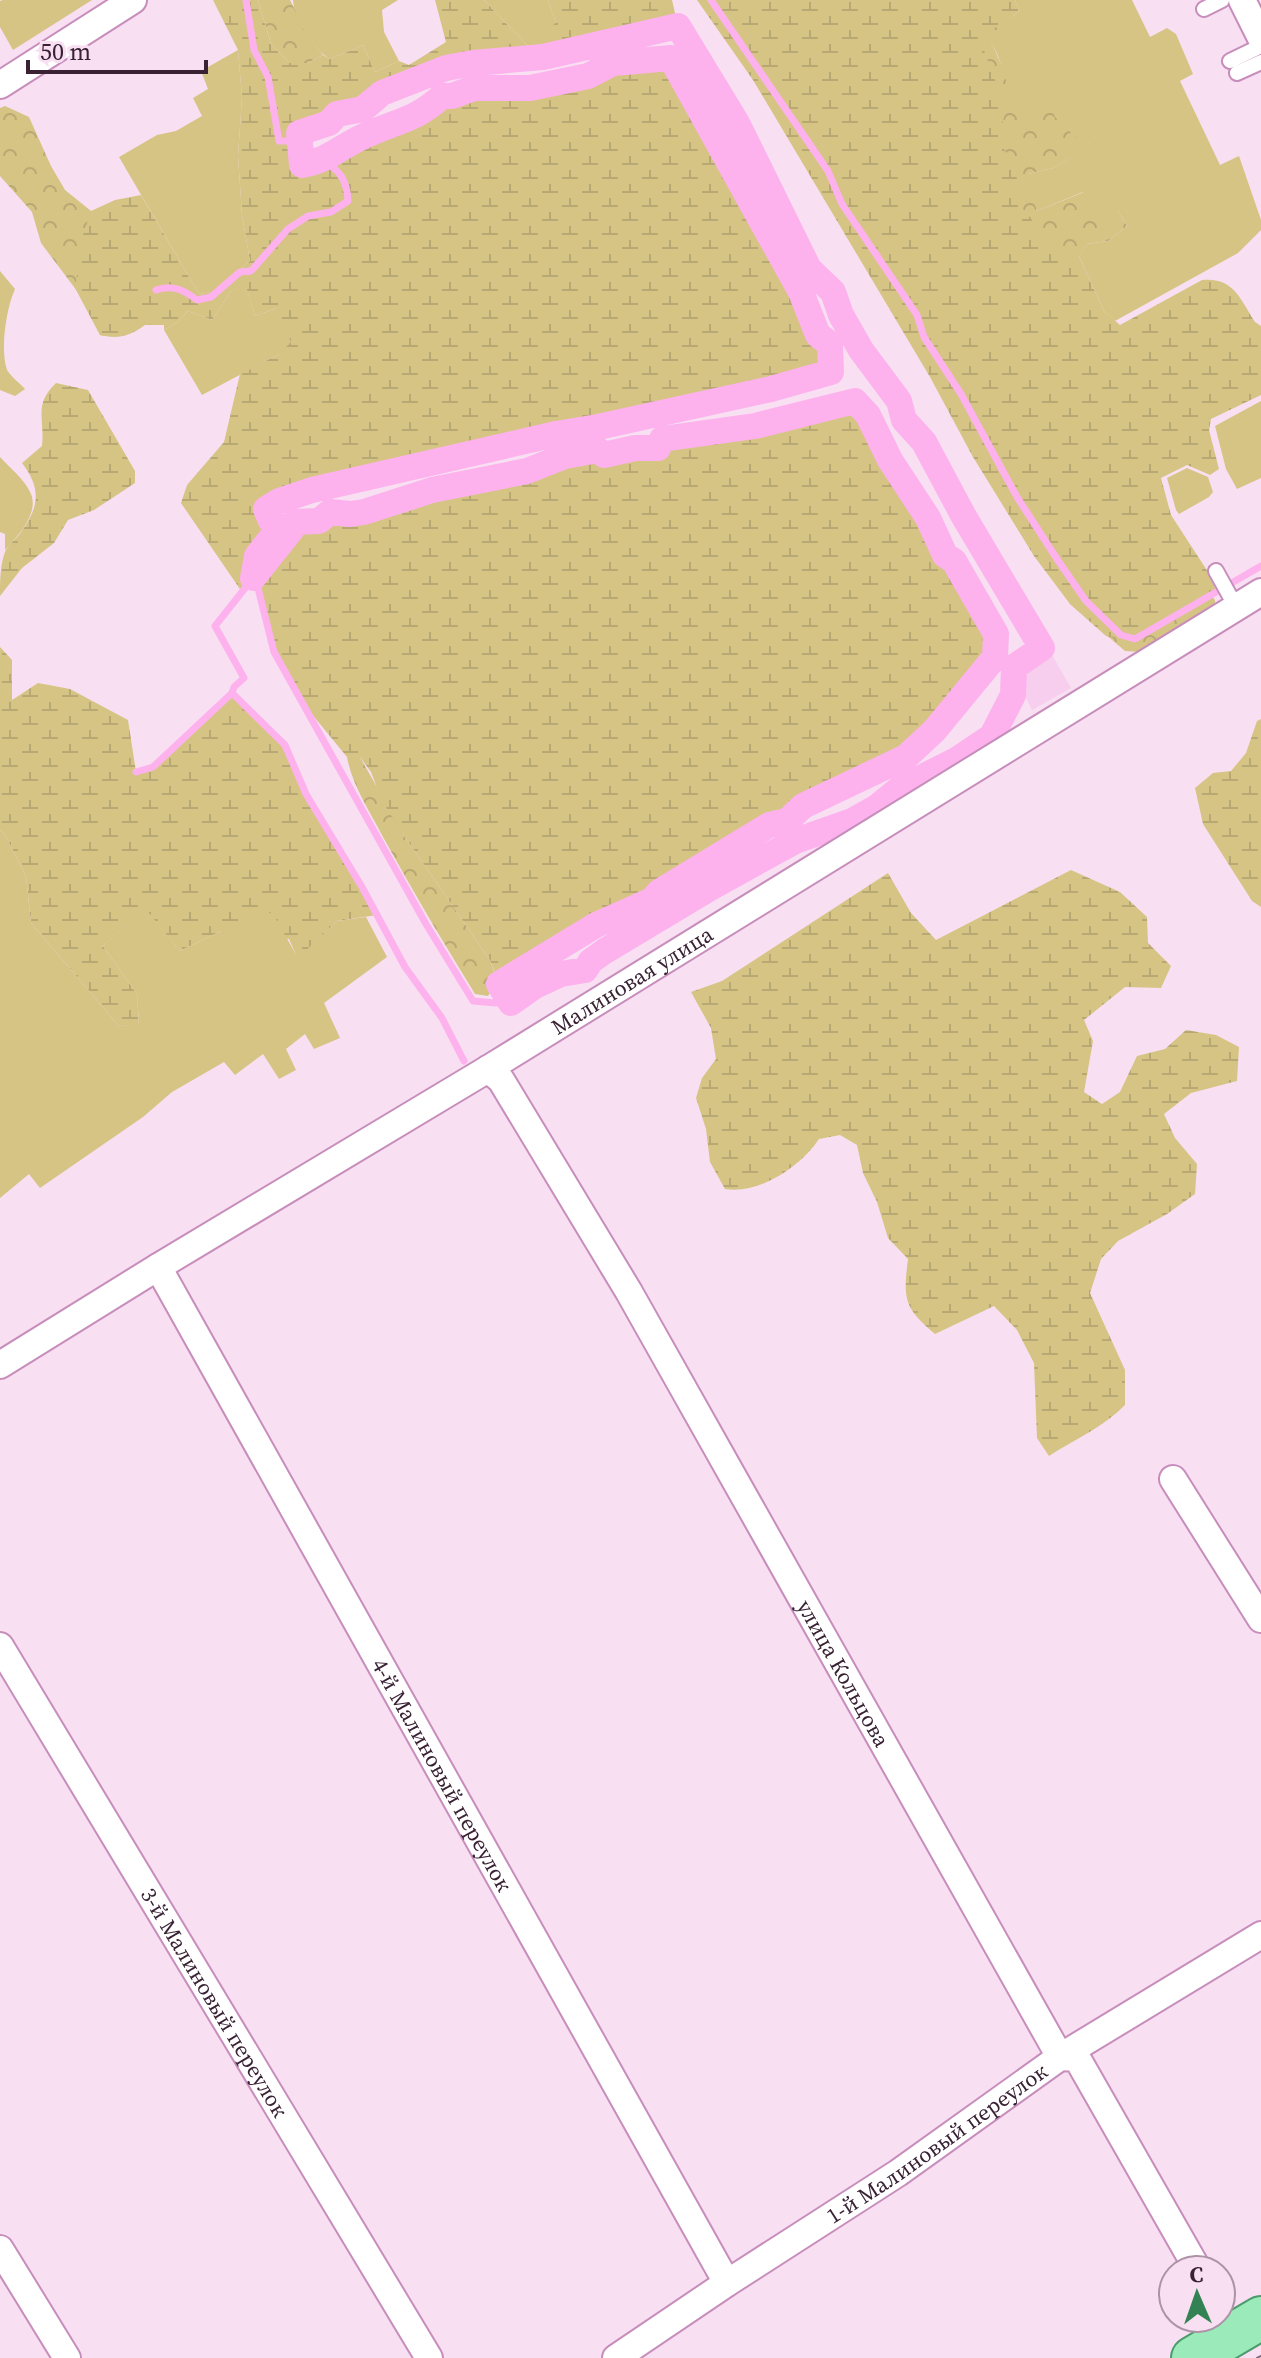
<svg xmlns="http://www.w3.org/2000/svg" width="1261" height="2358" viewBox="0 0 1261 2358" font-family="'Source Serif 4',serif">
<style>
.built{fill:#f7ceee}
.forest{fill:url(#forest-crowns)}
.wetland{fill:url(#wetland-marsh)}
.green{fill:#d6c484}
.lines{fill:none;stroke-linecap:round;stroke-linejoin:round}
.stream{stroke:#fdb2ee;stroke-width:7}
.canal{stroke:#fdb2ee;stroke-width:26}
.service-casing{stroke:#c78dbb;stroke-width:18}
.minor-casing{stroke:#c78dbb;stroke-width:30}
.primary-casing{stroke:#4c9b6d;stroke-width:46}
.service{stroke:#fff;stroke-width:14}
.minor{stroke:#fff;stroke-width:26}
.primary{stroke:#9aeaba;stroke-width:42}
.tram{stroke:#836c7e;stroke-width:2}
.labels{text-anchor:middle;stroke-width:7;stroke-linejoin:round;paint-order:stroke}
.street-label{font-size:22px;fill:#392234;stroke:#f8dff2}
</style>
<defs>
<pattern id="forest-crowns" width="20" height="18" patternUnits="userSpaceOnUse" patternTransform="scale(2)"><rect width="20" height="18" fill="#d6c484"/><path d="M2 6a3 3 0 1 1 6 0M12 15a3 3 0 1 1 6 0" fill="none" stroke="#b8a873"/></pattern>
<pattern id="wetland-marsh" width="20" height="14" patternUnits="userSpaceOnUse" patternTransform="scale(2)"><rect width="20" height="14" fill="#d6c484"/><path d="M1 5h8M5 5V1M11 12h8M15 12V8" fill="none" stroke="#b8a873"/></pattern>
</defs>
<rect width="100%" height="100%" fill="#f8dff2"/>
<!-- built -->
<path class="built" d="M1048,648l23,40 -39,22 -14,-28v-14z"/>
<!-- forest -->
<path class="forest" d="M258,0h32l22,42 11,13 -15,8h-18l-19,-19z
M1008,6l10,20 -29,10 16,38 42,23 47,39 5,7 -46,25 -25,6 9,37 47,-19 1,8 33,11 9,15 -19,15 -21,3 -14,22 -17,15 -107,-226z
M5,106l24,11 22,49 14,24 46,37 54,98h-20c-15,11 -26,14 -45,10l-17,-36 -42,-56 -9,-31 -32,-36v-68z
M1204,587l11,13v12l-74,40 -16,-1 -55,-47z
M347,757h13l45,80 85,123 7,21 -9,15 -13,-2c-32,-52 -63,-104 -92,-157 -13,-25 -31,-52 -36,-80z"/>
<!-- wetland -->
<path class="wetland" d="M213,0h45l13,44 19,19h18l15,-8 7,4 33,-14 12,27 24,-11 10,4 37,-23 -11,-42h49l43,45 29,-23 -8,-22h124l6,26 -7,3 -128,28 -70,6 -27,5 -64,25 -19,16 -26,5 -8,9 -30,10 3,31c25,-2 41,-18 62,-28 32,-15 51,-15 78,-40h10l22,-8h56l58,-12 25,-13 58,-5 130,234 17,43 12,9 1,28 -60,17 -173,38 -42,7 -244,56 -33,11 -12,8 4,12 9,6 -23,29 -4,22 -11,14 -61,-89 6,-18 37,-43 16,-68 39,-20 -2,-46 -22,8 -10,-32 -15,8 -18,28 -24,-9 -10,11 -14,8v-5l-19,-1c-15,12 -25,15 -45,11l-25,-47 8,-53 8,-24 24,-11 26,-5 58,99 13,-2 38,-31 -8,-46 -4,-59 4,-59 -4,-47z
M697,0h318l4,11 -17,14 -24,9 28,76 -8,29 17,29 7,40 8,9 22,39 25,-4 27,59 16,14 82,-45c32,-3 38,19 53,42l6,4v69l-50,24 -2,11 10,39 -9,6 -23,-10 -26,13 10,37 39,60 7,18 -82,46 -29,-3 -36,-32 -36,-48 -61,-99 -43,-80 -177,-297z
M56,383l32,7 47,81v12l-41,27 -26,10 -14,23 -32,25 -22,28c0,-14 0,-31 5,-44 3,-8 12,-13 16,-20 19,-26 20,-44 1,-69l20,-17c3,-28 -9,-41 14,-63z
M855,401l13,14 22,45 38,58 17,36 9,7 42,73 -1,23 -61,74 -28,26 -103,49 -16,15 -18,4 -110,67 -7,8 -56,25 -97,59 -9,-24 -85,-123 -23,-36 -11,-29 -11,-15h-13l-50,-61 -23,-44 -17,-79 35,-44 2,-7 25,-1 11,-9 20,2 14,-2 68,-22 95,-19 38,-15 33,-6 6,5 31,-7h23l4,-9 93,-13z
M0,647l12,13v40l26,-17 32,6 58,31 8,52 17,-5 79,-74 53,52 21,49 71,121 -40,6 -39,38 -9,-20 -68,-8 -41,20 -36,-43 -41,38 34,48 2,31 -20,1 -88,-103 -5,-47 -21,-41 -5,-5z
M1261,719v188l-9,-6 -49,-77 -8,-36 18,-15 18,-2 15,-18 11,-32z
M1071,870l49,22 27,25 1,26 23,23 -10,22 -36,-1 -41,33 9,21 -9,51 18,12 18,-12 17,-36 28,-7 21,-19 30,5 23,12 -2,34 -46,12 -27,21 11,24 22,26 -2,30 -28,20 -49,27 -17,18 -11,34 35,77v35c-21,22 -50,34 -76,51l-12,-18 -3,-75 -17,-33 -23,-24 -59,28c-31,-26 -32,-35 -27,-75l-20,-21 -11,-36 -14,-29 -6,-28 -17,-10 -21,4c-18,27 -60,56 -94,50l-15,-27 -4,-33 -10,-31 6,-20 14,-19 -5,-31 -20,-36 31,-11 166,-108 23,40 25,27z"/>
<!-- green -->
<path class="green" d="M3,0h89l-79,50 -13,-23v-26z
M293,0h105l-16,10 2,22 15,29 -24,11 -12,-27 -33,14c-17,-9 -36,-42 -37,-59z
M484,0h64l8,22 -18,18 -11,5z
M1015,0h117l18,37 17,-9 9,6 17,40 -13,7 40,84 19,-9 22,64v10l-23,23 -123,68 -11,-10 -25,-55 8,-12 21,-3 19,-15 -9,-15 -23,5 -12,-12v-12l-46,19 -9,-28v-9l25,-6 45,-25 -4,-7 -18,2 -21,-21 -8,-20 -20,12 -14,-8 -15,-45 -10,-21 29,-9 -4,-10 6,-5z
M238,50l4,47 -4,59 4,59 8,46 -38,31 -13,2 -80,-137 38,-22 19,-4 26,-15 -9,-18 15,-9 -7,-18z
M0,271l15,18c-9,20 -15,61 -8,81 4,7 13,13 18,19l-10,7 -15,-6z
M245,283l10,33 22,-8 14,34 -12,12 -77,41 -38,-65 14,-8 10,-11 24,9 18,-28z
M1261,401v77l-24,11 -11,-20 -11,-43z
M0,457c9,10 23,21 29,33 13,21 -11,46 -24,60v-16l-5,-2z
M1187,468l21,9 5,15 -4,5 -30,17 -3,-4 -9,-32z
M0,830l5,5 21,41 5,47 88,103 20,-2 -2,-30 -34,-48 41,-39 36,44 41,-20 51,-19 26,46 39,-37 29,-4 21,40 -63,46 16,35 -26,11 -9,-15 -19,15 10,21 -17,9 -16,-25 -28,21 -11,-13 -52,30 -29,25 -103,71 -11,-14 -29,24z"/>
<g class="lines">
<!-- stream -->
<path class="stream" d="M246,0l8,50 14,27 11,64h21
M711,0l117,171 14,33 75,111 7,22 37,57 56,103 40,62 29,42 35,34 14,4 126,-73
M156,290c16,-6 28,0 41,10l14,-3 29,-25 11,-1 37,-42 20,-13 23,-4 17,-11c-1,-21 -8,-30 -25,-41
M255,576l19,76 152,272 47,77 23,2 20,-11
M232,693l2,-6 10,-9 -29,-52 77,-97 2,-7
M136,772l17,-5 79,-74 53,52 21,49 56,93 43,80 37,51 22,43"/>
<!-- canal -->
<path class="canal" d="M678,26l59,97 72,146 24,23 8,23 20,35 38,51 5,19 20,22 39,73 79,133 -28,19 -1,28 -21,41 -34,23 -59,30 -22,18 -25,14 -57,20 -85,47 -105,63 -14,10 -6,9 -24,4 -26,12 -24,17 -12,-19 97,-59 56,-25 7,-8 110,-67 18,-4 16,-15 103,-49 28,-26 61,-74 1,-23 -42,-73 -9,-6 -17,-37 -38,-58 -22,-45 -13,-14 -100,25 -93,13 -4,9h-23l-31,7 -6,-5 -33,6 -38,15 -95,19 -68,22 -14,2 -20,-2 -11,9 -25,1 -2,7 -39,49 4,-22 23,-29 -9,-6 -5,-12 13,-8 33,-11 244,-56 42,-7 173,-38 60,-17 -1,-28 -12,-9 -17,-43 -130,-234 -58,5 -25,13 -58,12h-56l-22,8h-10c-27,25 -46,25 -78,40 -22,10 -37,25 -62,29l-3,-32 30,-10 8,-9 26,-5 19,-16 64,-25 27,-5 70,-6z"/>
<!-- service casing -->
<g class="service-casing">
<path id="service" d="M1204,9l18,-9
M1230,61l31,-15
M1237,73l24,-11
M1216,571l20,36"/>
</g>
<!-- minor casing -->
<g class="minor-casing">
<g id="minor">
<path d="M1242,0l19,38"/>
<path d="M0,85l133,-85"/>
<path id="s1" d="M488,1069l13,11 128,212 431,765 17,1 121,212"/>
<path id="s2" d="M158,1267l569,1016"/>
<path id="s3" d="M0,1365l158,-98 330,-198 773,-477"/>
<path d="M1173,1479l88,140"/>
<path id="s4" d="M0,1646l429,712"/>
<path d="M0,2249l67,109"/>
<path id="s5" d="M616,2358l111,-75 171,-110 162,-116 201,-122"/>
</g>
</g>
<!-- primary casing -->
<g class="primary-casing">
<path id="primary" d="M1193,2358l68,-40"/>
</g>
<!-- service -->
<use href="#service" class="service"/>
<!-- minor -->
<use href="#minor" class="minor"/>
<!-- primary -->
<use href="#primary" class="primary"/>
<!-- tram -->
<path class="tram" d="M1257,2358l4,-2"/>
</g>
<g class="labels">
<!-- street labels -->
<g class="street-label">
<text dy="8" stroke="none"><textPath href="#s3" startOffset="740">Малиновая улица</textPath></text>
<text dy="8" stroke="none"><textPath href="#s1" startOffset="702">улица Кольцова</textPath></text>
<text dy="8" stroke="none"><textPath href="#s2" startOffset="582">4-й Малиновый переулок</textPath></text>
<text dy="8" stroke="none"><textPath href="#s4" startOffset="416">3-й Малиновый переулок</textPath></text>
<text dy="8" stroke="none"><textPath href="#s5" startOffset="386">1-й Малиновый переулок</textPath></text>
</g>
</g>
<!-- north arrow -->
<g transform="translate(1197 2294) rotate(358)"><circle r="38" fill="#f8dff2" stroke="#ac93a6" stroke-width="2"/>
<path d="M0-6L14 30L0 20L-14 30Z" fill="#338253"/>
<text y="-12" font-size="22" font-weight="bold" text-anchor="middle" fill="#392234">С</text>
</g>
<!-- scale -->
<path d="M28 60v12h178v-12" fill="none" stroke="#392234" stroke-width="4"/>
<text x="40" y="60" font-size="24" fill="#392234" stroke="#f8dff2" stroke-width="6" paint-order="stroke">50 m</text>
</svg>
